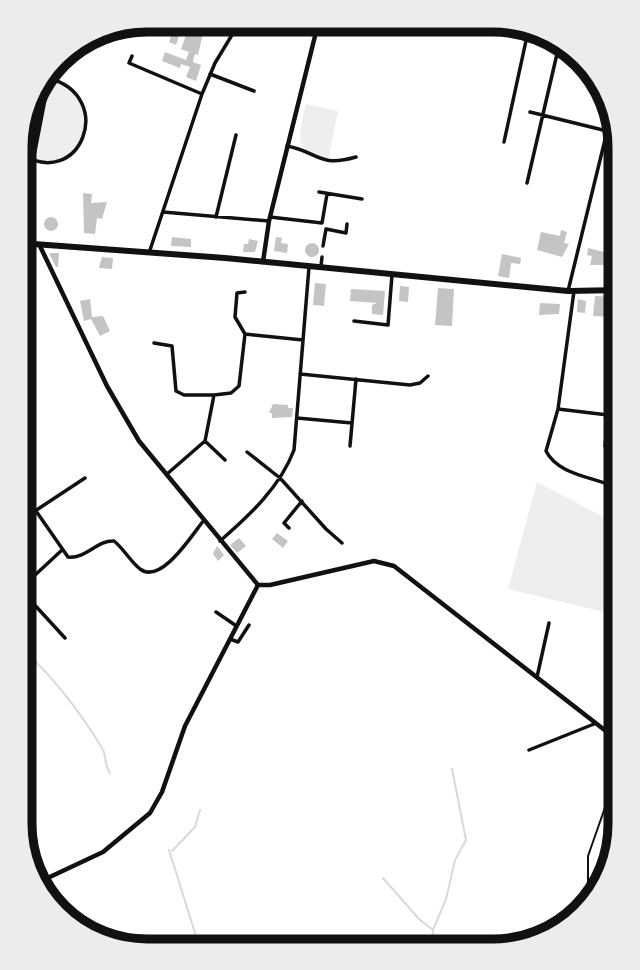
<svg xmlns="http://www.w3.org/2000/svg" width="640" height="970" viewBox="0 0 640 970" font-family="Manrope,sans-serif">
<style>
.green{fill:#eee}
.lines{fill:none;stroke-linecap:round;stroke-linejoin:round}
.stream{stroke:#d9d9d9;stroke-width:2}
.building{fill:#c4c4c4}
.path{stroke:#111;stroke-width:2}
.minor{stroke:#111;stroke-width:3.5}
.tertiary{stroke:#111;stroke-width:4.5}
.primary{stroke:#111;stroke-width:6}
.rim{fill:none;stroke:#111;stroke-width:9}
</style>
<rect width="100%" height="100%" fill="#fff"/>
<!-- green -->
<path class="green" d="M50,78l24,11c25,39 7,82 -42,72z
M306,104l32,7 -10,50c-38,-4 -28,-31 -22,-57z
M537,482l84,44v90l-113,-27z"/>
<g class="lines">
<!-- stream -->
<path class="stream" d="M20,647c34,30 59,63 82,101 5,8 2,17 8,25
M169,850l27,86 -1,14
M172,851l23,-24 5,-17
M383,878l36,41 14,11
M432,951l1,-21 13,-31 9,-39 11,-20 -14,-71"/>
</g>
<!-- building -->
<path class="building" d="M182,25l6,2 -2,5 6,2 1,-5 10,4 -5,22 -3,-1 -2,8 8,3 -5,16 -10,-4 4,-10 -9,-3 -1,4 -18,-7 3,-9 21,8 3,-8 -8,-3 5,-14 -6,-2 -4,12 -7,-3 5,-15 6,2z
M83,193l9,1 -1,9 16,-1 -5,17 -5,-1 -2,16 -11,-1z
M44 224a7 7 0 1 1 14 0a7 7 0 1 1-14 0Z
M561,230l6,2 -3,11 5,1 -7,13 -25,-7 4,-18 19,4z
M172,237l19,2v8l-20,-1z
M276,237l6,1 -1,5 7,1 -1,9 -13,-2z
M249,239l9,2 -3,11h-12l1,-8h4z
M305 250a7 7 0 1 1 14 0a7 7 0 1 1-14 0Z
M588,248l24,6 -3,11h-19l2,-9 -5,-1z
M49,253h10l-1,14h-2z
M502,254l19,4 -1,6 -9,-1 -2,15 -11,-2z
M102,257l11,1 -1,11 -13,-1z
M315,283l11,1 -2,22 -11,-1z
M400,286l9,1 -1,15 -9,-1z
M438,288l16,1 -2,37 -17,-1z
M351,289l34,2 -2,24 -11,-1v-9l5,-2 -27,-2z
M595,296l19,1 -1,20 -20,-1z
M90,299l2,18 11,-1 7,15 -10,5 -9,-17 -7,2 -4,-20z
M578,299l8,2 -1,12 -8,-1z
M540,303l20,1 -1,10 -20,1z
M273,404l15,1v3h5l-1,9 -20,1v-5h-3z
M277,533l11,8 -5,7 -11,-9z
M239,538l7,8 -9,7 -7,-8z
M217,546l7,9 -6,6 -5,-7z"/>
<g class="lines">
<!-- path -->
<path class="path" d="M588,903v-47l20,-57 9,-51"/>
<!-- minor -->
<path class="minor" d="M350,21l41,12
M132,56l-3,7 73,31 -53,159
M210,74l44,17
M202,94l13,-31 26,-43
M530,112l77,19
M504,142l25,-115
M287,146c32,6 31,22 69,11
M20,153c60,40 98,-57 28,-75
M527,183l33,-142
M319,192l43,7
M163,212l106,9
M216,217l20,-82
M270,217l52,6 5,-29
M20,228l30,-154
M323,246l3,-17 20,4 1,-9
M321,266l1,-9
M568,291l45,-184
M574,291l-16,118 -12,42c13,26 53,26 75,39
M354,321l34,4 4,-50
M245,334l58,6
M154,343l18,3 4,45 8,4h30
M300,374l110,11 10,-2 8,-7
M558,409l50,6
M297,418l55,5
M350,446l6,-67
M605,446l6,-54
M247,452l33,26 46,51 16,14
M225,460l-20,-19 9,-46 17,-2 8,-7 6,-52 -10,-17 2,-24 8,-1
M610,462l11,6
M167,474l38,-33
M20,488l48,69c18,2 29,-17 46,-16 10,8 16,20 26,28 21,16 52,-34 64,-49
M35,511l50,-33
M289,528l-5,-5 18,-22
M220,541c30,-26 60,-54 74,-91l15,-183
M20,589l45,49
M20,589l42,-39
M216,612l19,13
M230,639l8,3 11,-17
M537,677l12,-54
M529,750l65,-26"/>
<!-- tertiary -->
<path class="tertiary" d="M39,244l68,142 32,55 119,144
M263,262l6,-41 50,-201
M258,585h12l104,-24 20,5 226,176
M612,735l8,-13
M37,883l66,-31 47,-39 12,-21 23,-66 73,-141"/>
<!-- primary -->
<path class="primary" d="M20,243l205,15 343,33 53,-1"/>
</g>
<!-- crop -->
<path d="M0 0H640V970H0ZM147 32H493A115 115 0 0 1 608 147V824A115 115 0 0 1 493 939H147A115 115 0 0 1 32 824V147A115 115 0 0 1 147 32Z" fill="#ececec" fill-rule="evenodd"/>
<path class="rim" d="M147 32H493A115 115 0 0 1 608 147V824A115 115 0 0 1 493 939H147A115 115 0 0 1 32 824V147A115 115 0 0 1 147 32Z"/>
</svg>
